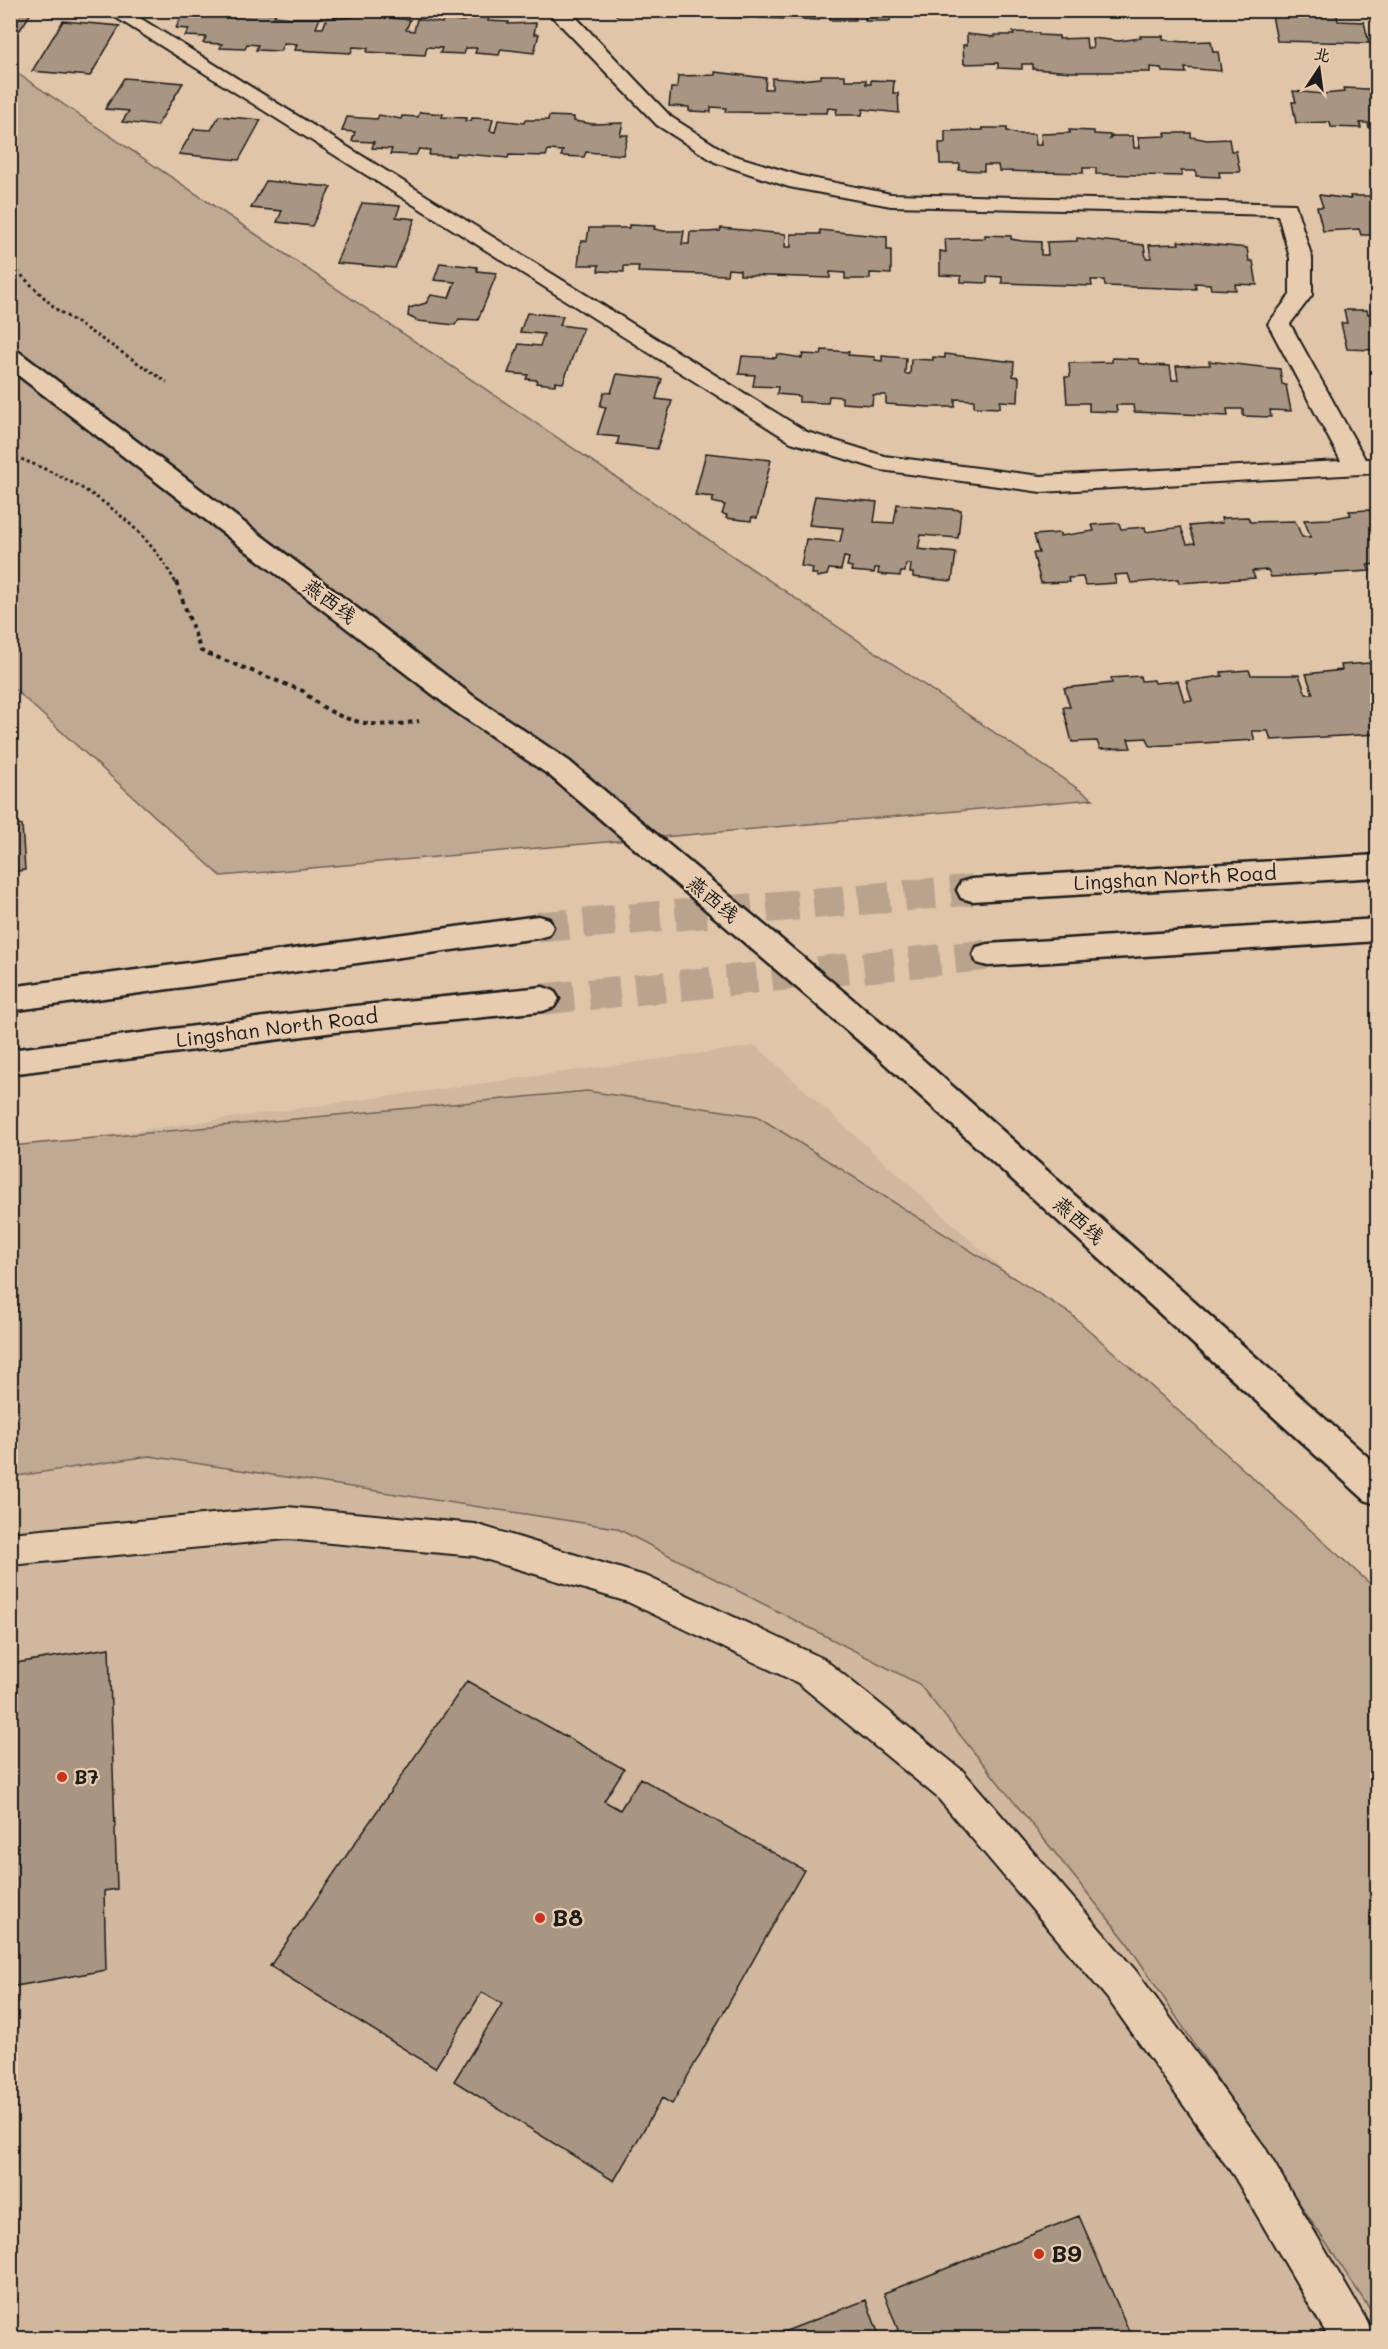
<svg xmlns="http://www.w3.org/2000/svg" width="1388" height="2349" viewBox="0 0 1388 2349" font-family="Mali,'LXGW WenKai TC',sans-serif">
<style>
.built{fill:#d0b79d}
.green{fill:#c0a992;stroke:#6e6257;stroke-width:1.5}
.building{fill:#a99682;stroke:#1c1c1c;stroke-width:1.5}
.lines{fill:none;stroke-linecap:round;stroke-linejoin:round}
.secondary-tunnel{stroke:#b9a38d;stroke-width:31;stroke-dasharray:31 15;stroke-linecap:butt}
.lane-casing{stroke:#1c1c1c;stroke-width:4}
.secondary-casing{stroke:#1c1c1c;stroke-width:5}
.path-far1{stroke:#1c1c1c;stroke-width:3;stroke-dasharray:3 3;stroke-linecap:butt}
.path{stroke:#1c1c1c;stroke-width:4;stroke-dasharray:4.5 4.5;stroke-linecap:butt}
.lane{fill:#e8ccaf;fill-rule:evenodd}
.secondary{fill:#e8ccaf;fill-rule:evenodd}
.poi-dot{fill:#c8321e;stroke:#e8ccaf;stroke-width:2}
.labels{text-anchor:middle;stroke-width:4.5;stroke-linejoin:round;paint-order:stroke}
.street-label{font-size:20px;fill:#1c1c1c;stroke:#e8ccaf}
.poi-label{font-size:20px;font-weight:bold;fill:#1c1c1c;stroke:#e8ccaf;text-anchor:start}
.near-poi-label{font-size:24px;font-weight:bold;fill:#1c1c1c;stroke:#e8ccaf;text-anchor:start}
</style>
<rect width="100%" height="100%" fill="#e0c5a9"/>
<filter id="ink" filterUnits="userSpaceOnUse"><feTurbulence type="fractalNoise" baseFrequency=".0167" numOctaves="2"/><feDisplacementMap in="SourceGraphic" scale="12" xChannelSelector="R" yChannelSelector="G"/><feConvolveMatrix kernelMatrix="1 2 1 2 8 2 1 2 1" color-interpolation-filters="sRGB"/></filter>
<g filter="url(#ink)">
<!-- built -->
<path class="built" d="M756,1046l621,562v730h-1366l-1,-1190z"/>
<!-- green -->
<path class="green" d="M11,69l1082,730 -872,77 -210,-190z
M587,1091l170,25 314,198 306,276v730l-251,-379 -207,-257 -303,-156 -467,-72 -138,21v-331z"/>
<!-- building -->
<path class="building" d="M10,10h23l-13,20 -10,-1z
M616,10h25v5h-25z
M647,10h26l-1,6 -26,-1z
M686,10h239v8l-35,-3v6h-25v-7h-10v6h-25v-6h-11v6l-60,-2v-5h-13v5l-60,-2z
M1271,10h65l2,11 26,1 5,21 -92,-2z
M251,12l25,1 -2,3 19,2h27l-4,10h7l4,-10h15l11,-1 1,-3 56,6 -4,10 8,1 3,-12 25,4 1,-3 21,1 1,-4 24,1 -1,3 21,1 -1,2 28,-1 -2,11h5l-5,19 -33,-4 -2,6 -24,-2 2,-5h-11l-2,6 -24,-1 2,-5 -15,-1 -2,8 -58,-3 1,-4 -15,-1 -2,6 -56,-3 2,-6 -13,-1 -4,8 -24,-1 2,-5 -11,-1 -2,5 -25,-1 2,-4 -19,-1 3,-6 -21,-1 4,-7 -13,-1 6,-13 30,2 1,-3 21,4 1,-3h14z
M63,21l57,5 -30,50 -58,-5z
M1013,32l26,1v2l20,1v3l27,-1 1,10h6l-1,-10 27,3 22,-3 -1,-2h23v4l22,2 26,-1 2,11h5l3,19 -36,-3 1,5 -24,-1 -1,-4 -11,-1v5h-78l-39,-3v-5h-11v5l-24,-1v-5l-34,1 -1,-19h4v-11l28,3 -1,-2h20z
M715,72l51,6 -1,11h7v-11l27,2 22,-2v-3h24v5h21v4h5v-4l23,1 -1,12h5l1,20 -36,-4 -1,6h-26l1,-6 -9,-1 -1,5 -102,-1 1,-4 -15,-1v5l-22,-1v-4l-20,-1 2,-18h6l1,-12 37,-1z
M124,78l59,5 -26,43 -35,-4 7,-11 -24,-2z
M1343,88l26,1 1,4h8v35h-9l-1,-5h-8l1,5 -30,-1 -1,-5 -34,1 -4,-21h4l-3,-11 30,3 21,-2z
M420,112l23,2 -1,3 24,1 -1,3h6l1,-3 21,1 -3,12 5,1 3,-12 26,3 1,-3h23l1,-4 25,1v4l19,3 30,-1 -3,12h8l-5,20 -37,-3 -2,5 -23,-1 2,-5 -15,-1 -2,6 -37,-1 -1,3 -52,-5 -1,3 -26,-1 1,-5 -11,-1 -3,6 -26,-1 2,-5 -20,-1 2,-6 -22,-1 3,-9 -13,-1 5,-14 30,2 2,-4 22,4 1,-3 16,1z
M219,116l42,4 -22,40 -60,-6 15,-25 17,1z
M982,128h25v3l10,3h18l1,11h6l-1,-11 29,-1 -1,-3 25,1v3l16,1v4l2,-3h21l1,12h6l-2,-11 28,-1 -1,-3h26v4l16,3 22,-1 2,12h5l4,21h-21l1,5 -24,-1v-5h-15l1,5 -86,-2v-6h-13v5l-84,-2 -1,-6h-14v6l-25,-1 1,-6h-20l-1,-21h6v-12l38,-1z
M266,181l65,6 -19,39 -35,-4 5,-11 -31,-3z
M1373,193h5v42h-17l-2,-6 -36,2 -6,-24h6l-4,-12 32,4 -1,-3h24z
M362,203l38,3 -4,11 19,2 -20,49 -59,-5z
M629,225l26,1 -1,3 10,2h20l-2,13h7l1,-12h18l12,-1 1,-3 65,6 -1,13h6v-13h29v-4l67,7v13h4v24l-21,-1v6h-25v-6l-15,-1v6l-90,-3v-5l-12,-1 -1,6 -89,-3 1,-6h-15v6l-26,-1 1,-6h-21l3,-24h6l2,-13h40z
M985,235l26,1v3l11,2 19,1v13h7l-1,-13 30,-1v-3l67,7 2,13h5l-2,-13 30,-1 -1,-3 69,7 2,13h4l4,24 -22,-1 1,6 -25,-1 -1,-5 -15,-1 1,6 -91,-3 -1,-6h-13l1,6 -90,-3v-6l-15,-1v7l-26,-1v-6l-21,-1v-24l6,1 -1,-13 40,-1z
M440,263l37,4v4l20,2 -19,47 -19,-1 -4,6 -37,-4 -10,-5 1,-8 17,-5 5,-8 18,3 6,-16 -21,-2z
M1344,310h23l1,4h9l1,-3v36h-6l1,3 -26,-1 -6,-26h6z
M527,313l36,3 -3,9 23,3 -20,55 -8,-1v3l-19,-2 1,-3 -11,-1 2,-4 -20,-2 11,-29 21,2 4,-12 -24,-2z
M822,350l27,2 -1,3 27,2v3l7,1v-5l24,2 -1,16h5l1,-15 22,1v-3l12,1v-4l69,8 -1,14 6,1 -1,25 -18,-1v7l-26,-1v-7l-19,-1v8h-24l-45,-3v-9h-13l-1,10 -30,-2v-6l-13,-1 -1,7 -29,-1v-6l-22,-2 1,-7 -25,-1 2,-11 -16,-1 3,-18 34,2 1,-4 25,4 1,-4 18,1z
M1112,358l26,1 1,4 10,2 21,1 2,14h6l-2,-14 34,-1 -1,-4 71,8 2,15 4,1 5,26 -21,-1 1,7 -28,-1v-7h-16l1,7 -94,-4 -1,-7h-17l1,7 -28,-1v-8h-22l-2,-26h5l-1,-14 43,-1z
M617,374l45,5 -6,20 16,2 -15,48 -40,-5 2,-7 -22,-2 9,-28 -6,-1 4,-14 7,1z
M706,453l65,7 -14,58 -5,-1 -1,4 -25,-3 1,-3 -5,-1 3,-9 -13,-3 2,-5 -19,-2z
M815,496l62,6 -3,20 20,1 3,-19 64,6 -3,28 -37,-3 -3,14 38,4 -4,28 -39,-4v-4h-3l1,-9h-5l-1,8h-4l-1,4 -22,-2 1,-6h-4l-1,5 -23,-2 1,-4 -5,-1 2,-8 -5,-1 -3,13 -12,-1 -2,6 -10,2v-3h-5l1,-6 -12,-2 5,-27 34,3 3,-14 -34,-3z
M1370,510l1,4h7v50l-11,1 3,6 -99,6 -3,-7 -16,1 3,7 -76,5 -1,-4 -47,4 -3,-9 -14,1 2,8 -31,2 -2,-8 -15,1 1,4 -28,1 -8,-30h6l-5,-18 26,-2v3l34,-5 -2,-6 27,-2 2,6 24,-2 1,5 35,-5 6,17 8,-1 -6,-17 33,-3 -1,-5 27,-1 2,5 45,-1 7,16h9l-7,-17 25,-1 22,-4 -2,-4z
M1370,663l2,5h6v56h-4l3,10 -106,6 -3,-9h-16l3,9 -105,6 -3,-8 -19,1 3,9 -31,1 -3,-8 -25,1 -9,-35h7l-6,-19 48,-5 -1,-5 29,-2 1,5 13,-1 1,3 23,-2 6,20 8,-1 -6,-19 36,-5 -1,-4 28,-2 2,5h48l7,19h7l-7,-20 36,-4 -1,-5z
M10,807h5l2,19 5,-1 3,45 -15,2z
M109,1648l8,241 -13,2 2,79 -96,17v-323z
M467,1681l157,88 -20,32 16,9 20,-32 164,92 -132,234 -10,-6 -48,83 -160,-100 48,-77 -20,-12 -47,76 -165,-102z
M1079,2216l53,122h-364l98,-38 14,38 18,-8 -14,-37z"/>
<g class="lines">
<!-- secondary-tunnel -->
<path class="secondary-tunnel" d="M538,927l434,-37
M543,999l445,-44"/>
<!-- lane casing -->
<g class="lane-casing">
<path id="lane" d="M104,10h23l680,422 77,24 157,20 300,-15 -73,-137 22,-29v-37l-12,-43 -387,-9 -102,-19 -74,-25 -58,-37 -111,-115 25,2 100,105 58,37 72,22 90,18 404,10 17,54v37l-22,29 75,135h13v14l-337,19 -160,-22 -90,-28z
M287,1507l188,17 173,53 176,82 139,112 173,200 128,175 104,177 7,15h-46l-95,-162 -126,-177 -171,-202 -139,-114 -170,-81 -153,-46 -188,-17 -277,26v-32z"/>
</g>
<!-- secondary casing -->
<g class="secondary-casing">
<path id="secondary" d="M10,350l9,2 454,344 96,65 325,273 484,432v39l-13,-5 -493,-448 -323,-277 -96,-65 -443,-341z
M1378,855v22l-406,24 -11,-3 -4,-8 4,-8 11,-3z
M538,916l11,3 4,8 -4,8 -11,3 -528,73v-24z
M1378,919v22l-390,25 -11,-3 -4,-8 4,-8 11,-3z
M543,987l11,4 5,8 -5,8 -11,4 -208,21 -325,42v-24l325,-42z"/>
</g>
<!-- path-far1 -->
<path class="path-far1" d="M10,248l9,25 37,36 111,73
M10,455c69,25 130,62 166,128"/>
<!-- path -->
<path class="path" d="M176,582l25,69 102,40c33,32 72,39 116,30"/>
<!-- lane -->
<use href="#lane" class="lane"/>
<!-- secondary -->
<use href="#secondary" class="secondary"/>
</g>
</g>
<!-- markers -->
<g class="poi-dot">
<circle cx="62" cy="1777" r="6"/>
<circle cx="540" cy="1918" r="6"/>
<circle cx="1039" cy="2254" r="6"/>
</g>
<g class="labels">
<!-- street labels -->
<g class="street-label">
<text transform="translate(330 601) rotate(37)" y="7">燕西线</text>
<text transform="translate(1175 878) rotate(-3)" y="7">Lingshan North Road</text>
<text transform="translate(713 899) rotate(40)" y="7">燕西线</text>
<text transform="translate(277 1028) rotate(-7)" y="7">Lingshan North Road</text>
<text transform="translate(1079 1220) rotate(42)" y="7">燕西线</text>
</g>
<!-- poi labels -->
<g class="poi-label">
<text x="74" y="1784">B7</text>
</g>
<!-- near-poi labels -->
<g class="near-poi-label">
<text x="552" y="1926">B8</text>
<text x="1051" y="2262">B9</text>
</g>
</g>
<!-- margin -->
<rect width="1388" height="2349" fill="none" stroke="#e8ccaf" stroke-width="36"/>
<rect x="18" y="18" width="1352" height="2313" fill="none" stroke="#1c1c1c" stroke-width="2" filter="url(#ink)"/>
<!-- north arrow -->
<g transform="translate(1319 69) rotate(13)" stroke="#e8ccaf" stroke-width="4.5" paint-order="stroke">
<path d="M0-4.5L10 22L0 15L-10 22Z" fill="#1c1c1c"/>
<text y="-9" font-size="16" font-weight="bold" text-anchor="middle" fill="#1c1c1c">北</text>
</g>
</svg>
